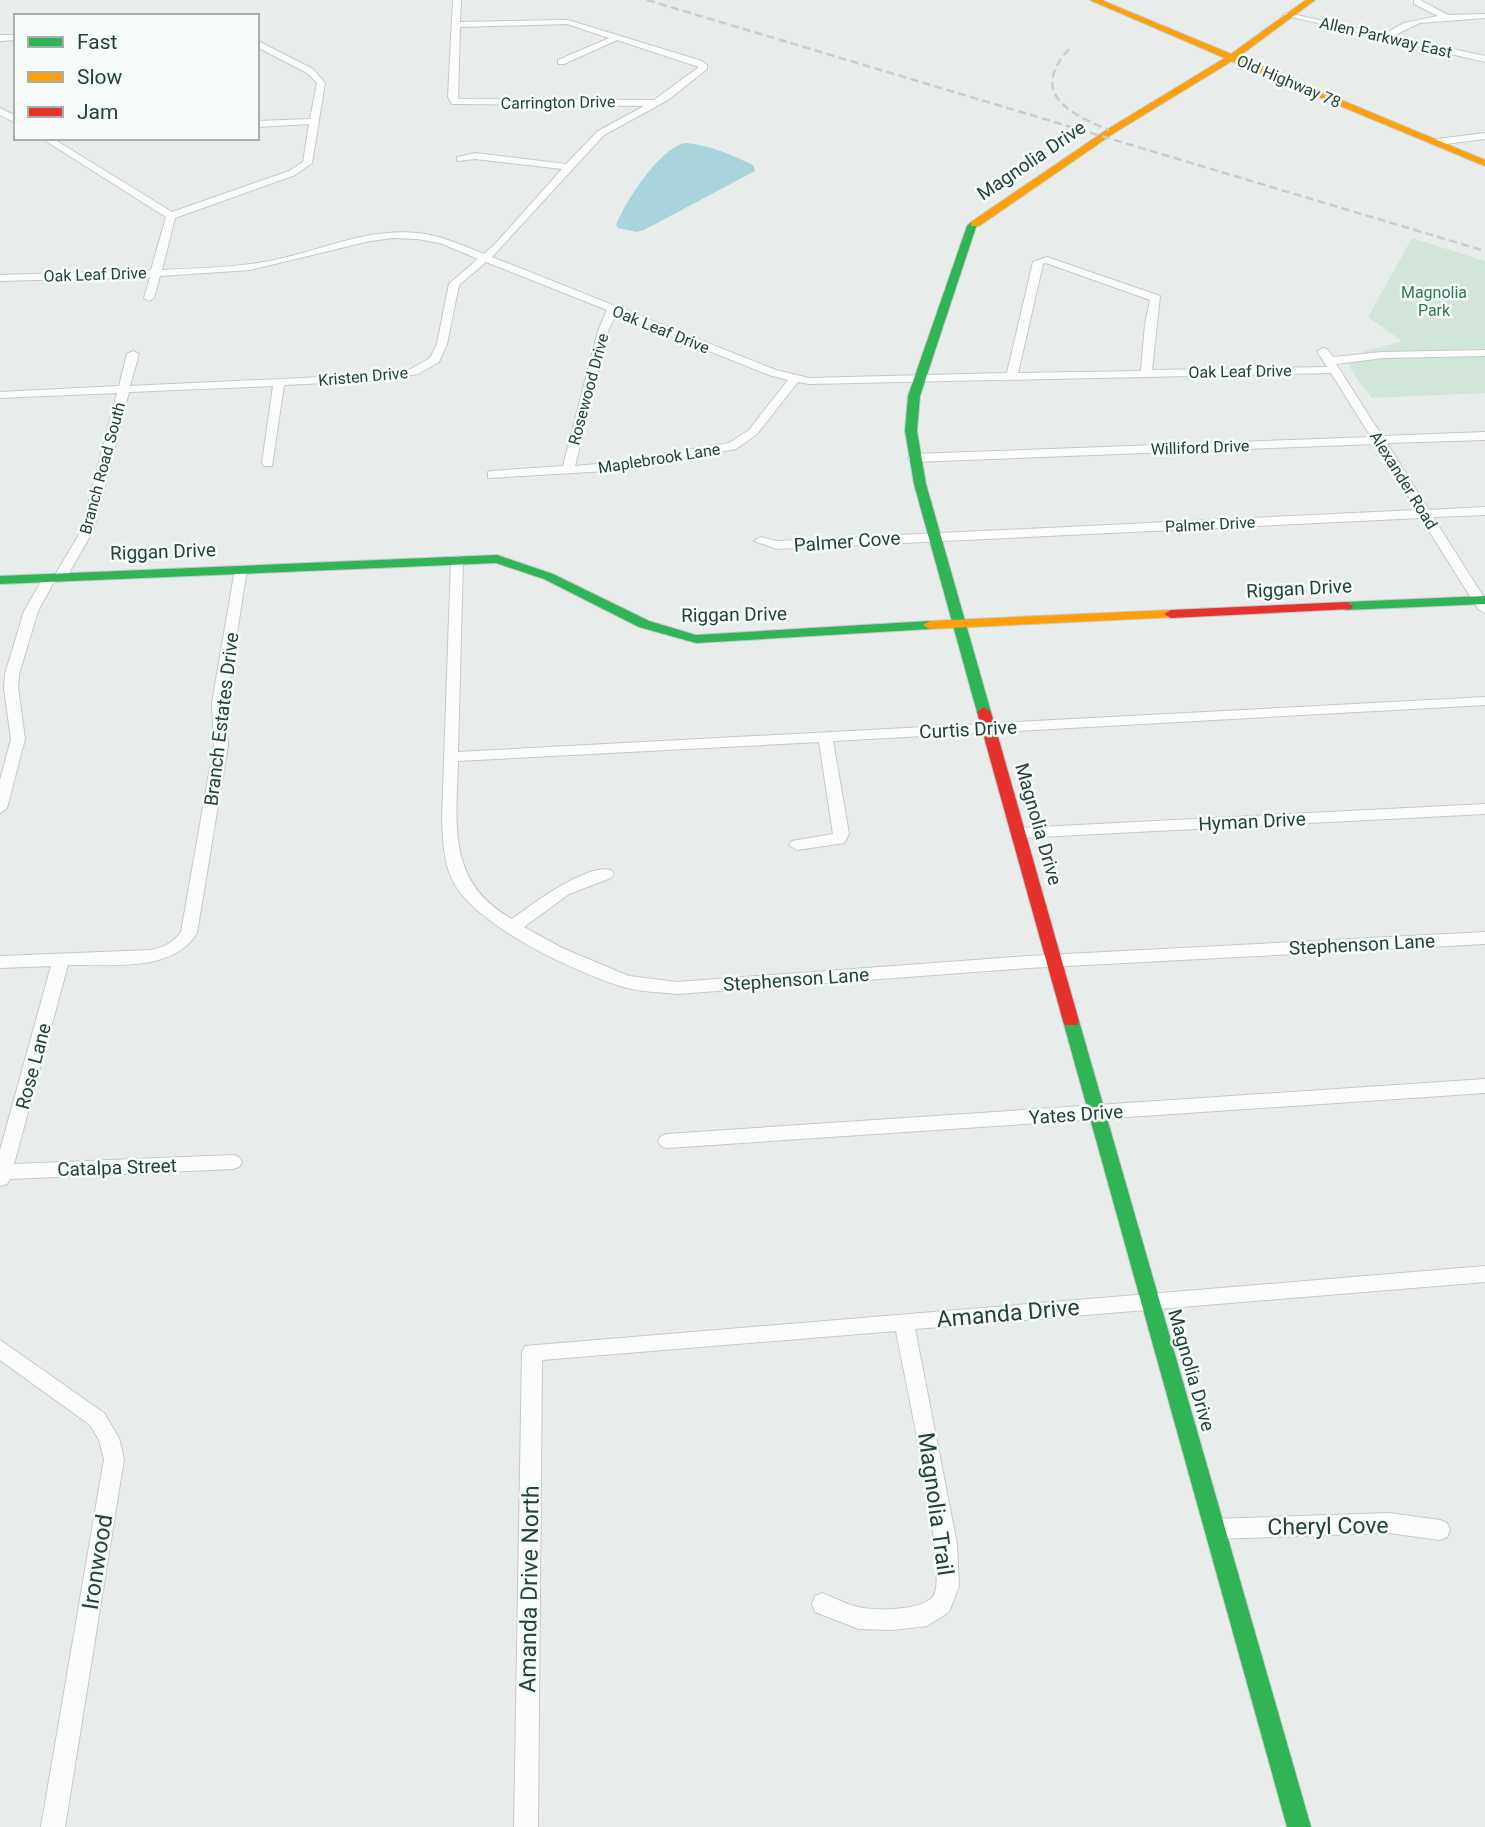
<svg xmlns="http://www.w3.org/2000/svg" width="1485" height="1827" viewBox="0 0 1485 1827" font-family="Roboto,sans-serif">
<style>
.green{fill:#d1e6d8}
.water{fill:#a9d4db}
.lines{fill:none;stroke-linecap:round;stroke-linejoin:round}
.street-casing{stroke:#c5cac8;stroke-width:2}
.fast-casing{stroke:#c3cbc8;stroke-width:2}
.slow-casing{stroke:#c3cbc8;stroke-width:2}
.jam-casing{stroke:#c3cbc8;stroke-width:2}
.street{fill:#fcfcfc;fill-rule:evenodd}
.fast{fill:#30b455;fill-rule:evenodd}
.slow{fill:#ff9f0a;fill-rule:evenodd}
.jam{fill:#e5322d;fill-rule:evenodd}
.rail{stroke:#c9cdcc;stroke-width:2.5;stroke-dasharray:8 4.5;stroke-linecap:butt}
.labels{text-anchor:middle;stroke-width:5;stroke-linejoin:round;paint-order:stroke}
.far-street-label{font-size:16px;fill:#24423a;stroke:#f7fbf9}
.far-park-label{font-size:16px;fill:#2d7a4b;stroke:#f7fbf9}
.street-label{font-size:19px;fill:#24423a;stroke:#f7fbf9}
.near-street-label{font-size:23px;fill:#24423a;stroke:#f7fbf9}
</style>
<rect width="100%" height="100%" fill="#e8edeb"/>
<!-- green -->
<path class="green" d="M1412,238l73,23v132l-113,5 -14,-17 -13,-24 57,-16 -34,-24z"/>
<!-- water -->
<path class="water" d="M686,143c24,2 46,12 67,22l2,6 -111,59 -7,2 -19,-4 -2,-3c9,-23 44,-78 70,-82z"/>
<g class="lines">
<!-- street casing -->
<g class="street-casing">
<path id="street" d="M453,0h8l-1,22 108,-2 134,41 5,4v4l-39,31 -64,35 -112,122 284,113 33,8 198,-5 26,-111 14,-5 113,39 -8,74 175,-3 -10,-16 6,-3 4,1 6,8 50,-5 102,-2v6l-102,2 -47,6 46,72 103,-4v8l-98,3 42,67 56,-3v8l-52,2 52,82v14l-7,-4 -57,-91 -644,31 -23,-8 6,-4 17,4 640,-31 -42,-66 -461,18 -6,-4 6,-4 457,-17 -40,-64 -522,11 -11,-2 -41,52 -21,15 -129,22 -119,7v-6l4,-1 71,-5 35,-135 9,-21 -121,-48 -27,23 -12,59 -8,18 -21,12 -33,6 -101,5 -12,81h-8l-2,-3 11,-77 -144,6 -36,139 -28,49h-10l-17,31 -19,63 -1,14 7,51 -18,69 -7,5v-33l11,-41 -7,-51 1,-14 19,-63 21,-36h10l26,-44 36,-138 -117,5v-6l119,-6 8,-32 6,-3 6,3 -9,32 255,-12 26,-5 19,-11 7,-14 12,-60 29,-25 -38,-16 -22,-4 -24,-1 -24,3 -120,29 -90,6 -6,22 -5,3 -5,-3 6,-21 -150,4v-6l151,-5 15,-53 -125,-79h11l120,74 117,-41 14,-9 6,-38 -52,3v-6l53,-2 7,-36 -10,-10 -50,-26v-5h3l53,27 12,14 -13,80 -17,12 -120,43 -13,52c37,-2 76,-2 112,-10 48,-10 94,-32 143,-27 23,2 45,12 67,21l12,-11 66,-74 -87,-10 -18,2v-4l18,-4 91,11 32,-33 46,-25 -192,-2 -4,-7zM567,24l42,14 -51,22v4h6l53,-24 82,27 -45,33 -196,-1 2,-72zM1046,263l104,37 -5,24 -4,47 -123,2 25,-109zM616,314l153,61 19,5 -39,50 -20,13 -122,20 -32,3 33,-135z
M1414,0h6l28,15 37,-1v4l-65,5 -27,13 92,20v6l-202,-47 4,-2 97,21 20,-11 34,-7 -24,-12z
M0,35h16v5l-16,1z
M0,108l16,8v7l-16,-8z
M1485,133v6l-48,6 -5,-3 5,-3z
M457,556l6,4 -5,192 1027,-55v8l-652,36 16,93 -5,9 -47,7 -8,-5 3,-4 41,-7 -14,-92 -361,19c-2,65 -11,122 54,158 19,-14 75,-56 99,-49l3,4 -3,4 -42,16 -45,33 38,21 67,28 48,6 351,-26 457,-24v12l-457,24 -351,26c-17,-2 -37,-2 -53,-7 -47,-14 -154,-63 -173,-110 -8,-19 -8,-38 -9,-58l9,-259z
M241,565l6,4 -21,134 2,42 -31,188c-24,40 -88,31 -129,32l-54,199 219,-9 6,2 3,5 -3,5 -6,2 -223,10 -3,5 -7,2v-36l51,-184 -51,2v-12l151,-6c13,-3 22,-7 30,-18l33,-187 -2,-42 23,-134z
M1485,804v10l-465,24 -8,-5 8,-5z
M1485,1079v14l-818,55 -6,-2 -3,-5 3,-5 6,-2z
M1485,1266v16l-570,47 42,215 2,42 -10,26 -22,14 -34,4 -34,-1 -44,-17 -3,-8 3,-8 8,-3c11,5 23,11 35,14 17,4 67,4 76,-12 14,-24 -31,-225 -38,-264l-354,29 -4,467h-24l8,-475 3,-6z
M0,1340l104,73 15,25 5,21 -59,368h-24l63,-368 -5,-19 -9,-15 -90,-65z
M1389,1513l51,7 7,3 3,7 -3,7 -7,3 -51,-7 -174,6 -7,-3 -3,-7 3,-7 7,-3z"/>
</g>
<!-- fast casing -->
<g class="fast-casing">
<path id="fast" d="M971,222l9,2 -4,3 -56,169 -3,35 9,53 65,228 -7,5 -7,-5 -63,-228 -9,-53 3,-35 59,-170z
M497,555l56,19 96,47 47,14 234,-14 7,4 -7,4 -234,14 -57,-16 -95,-48 -48,-16 -496,21v-8z
M1485,596v8l-139,6 -7,-4 7,-4z
M1071,1015l6,2 2,4 232,806h-24l-224,-806 2,-4z"/>
</g>
<!-- slow casing -->
<g class="slow-casing">
<path id="slow" d="M1090,0h11l130,54 75,-54h9l-77,57 247,103v6l-253,-105 -118,72 -135,93h-8v-4l137,-93 117,-71z
M1171,610l7,4 -2,3 -246,12 -7,-4 7,-4z"/>
</g>
<!-- jam casing -->
<g class="jam-casing">
<path id="jam" d="M1346,602l7,4 -2,3 -180,9 -7,-4 7,-4z
M984,707l7,5 88,309 -2,4h-12l-2,-4 -86,-309z"/>
</g>
<!-- street -->
<use href="#street" class="street"/>
<!-- fast -->
<use href="#fast" class="fast"/>
<!-- slow -->
<use href="#slow" class="slow"/>
<!-- jam -->
<use href="#jam" class="jam"/>
<!-- rail -->
<path class="rail" d="M647,0l838,251
M1069,49c-40,44 -1,64 40,81"/>
</g>
<g class="labels">
<!-- far-street labels -->
<g class="far-street-label">
<text transform="translate(1386 37) rotate(13)" y="6">Allen Parkway East</text>
<text transform="translate(1289 81) rotate(23)" y="6">Old Highway 78</text>
<text transform="translate(558 102) rotate(-1)" y="6">Carrington Drive</text>
<text transform="translate(95 274) rotate(-2)" y="6">Oak Leaf Drive</text>
<text transform="translate(661 329) rotate(22)" y="6">Oak Leaf Drive</text>
<text transform="translate(1240 371) rotate(-1)" y="6">Oak Leaf Drive</text>
<text transform="translate(363 376) rotate(-5)" y="6">Kristen Drive</text>
<text transform="translate(588 389) rotate(-75)" y="6">Rosewood Drive</text>
<text transform="translate(1200 447) rotate(-2)" y="6">Williford Drive</text>
<text transform="translate(659 458) rotate(-9)" y="6">Maplebrook Lane</text>
<text transform="translate(102 468) rotate(-75)" y="6">Branch Road South</text>
<text transform="translate(1404 480) rotate(58)" y="6">Alexander Road</text>
<text transform="translate(1210 524) rotate(-3)" y="6">Palmer Drive</text>
</g>
<!-- far-park labels -->
<g class="far-park-label">
<text x="1434" y="298">Magnolia<tspan x="1434" dy="18">Park</tspan></text>
</g>
<!-- street labels -->
<g class="street-label">
<text transform="translate(1031 160) rotate(-34)" y="7">Magnolia Drive</text>
<text transform="translate(847 541) rotate(-4)" y="7">Palmer Cove</text>
<text transform="translate(163 551) rotate(-2)" y="7">Riggan Drive</text>
<text transform="translate(1299 588) rotate(-3)" y="7">Riggan Drive</text>
<text transform="translate(734 614) rotate(-1)" y="7">Riggan Drive</text>
<text transform="translate(221 719) rotate(-83)" y="7">Branch Estates Drive</text>
<text transform="translate(968 729) rotate(-3)" y="7">Curtis Drive</text>
<text transform="translate(1252 821) rotate(-3)" y="7">Hyman Drive</text>
<text transform="translate(1039 824) rotate(74)" y="7">Magnolia Drive</text>
<text transform="translate(1362 944) rotate(-3)" y="7">Stephenson Lane</text>
<text transform="translate(796 979) rotate(-4)" y="7">Stephenson Lane</text>
<text transform="translate(33 1066) rotate(-75)" y="7">Rose Lane</text>
<text transform="translate(1076 1114) rotate(-4)" y="7">Yates Drive</text>
<text transform="translate(117 1167) rotate(-2)" y="7">Catalpa Street</text>
<text transform="translate(1192 1370) rotate(74)" y="7">Magnolia Drive</text>
</g>
<!-- near-street labels -->
<g class="near-street-label">
<text transform="translate(1008 1313) rotate(-5)" y="8">Amanda Drive</text>
<text transform="translate(936 1504) rotate(82)" y="8">Magnolia Trail</text>
<text transform="translate(1328 1526) rotate(-1)" y="8">Cheryl Cove</text>
<text transform="translate(97 1562) rotate(-81)" y="8">Ironwood</text>
<text transform="translate(529 1589) rotate(-89)" y="8">Amanda Drive North</text>
</g>
</g>
<!-- legend -->
<rect x="14" y="14" width="245" height="126" fill="#f7fbf9" stroke="#a3b1ad" stroke-width="2"/>
<rect x="28" y="37" width="35" height="10" fill="#30b455" stroke="#a3b1ad" stroke-width="2"/>
<text x="77" y="49" font-size="21" fill="#24423a">Fast</text>
<rect x="28" y="72" width="35" height="10" fill="#ff9f0a" stroke="#a3b1ad" stroke-width="2"/>
<text x="77" y="84" font-size="21" fill="#24423a">Slow</text>
<rect x="28" y="107" width="35" height="10" fill="#e5322d" stroke="#a3b1ad" stroke-width="2"/>
<text x="77" y="119" font-size="21" fill="#24423a">Jam</text>
</svg>
